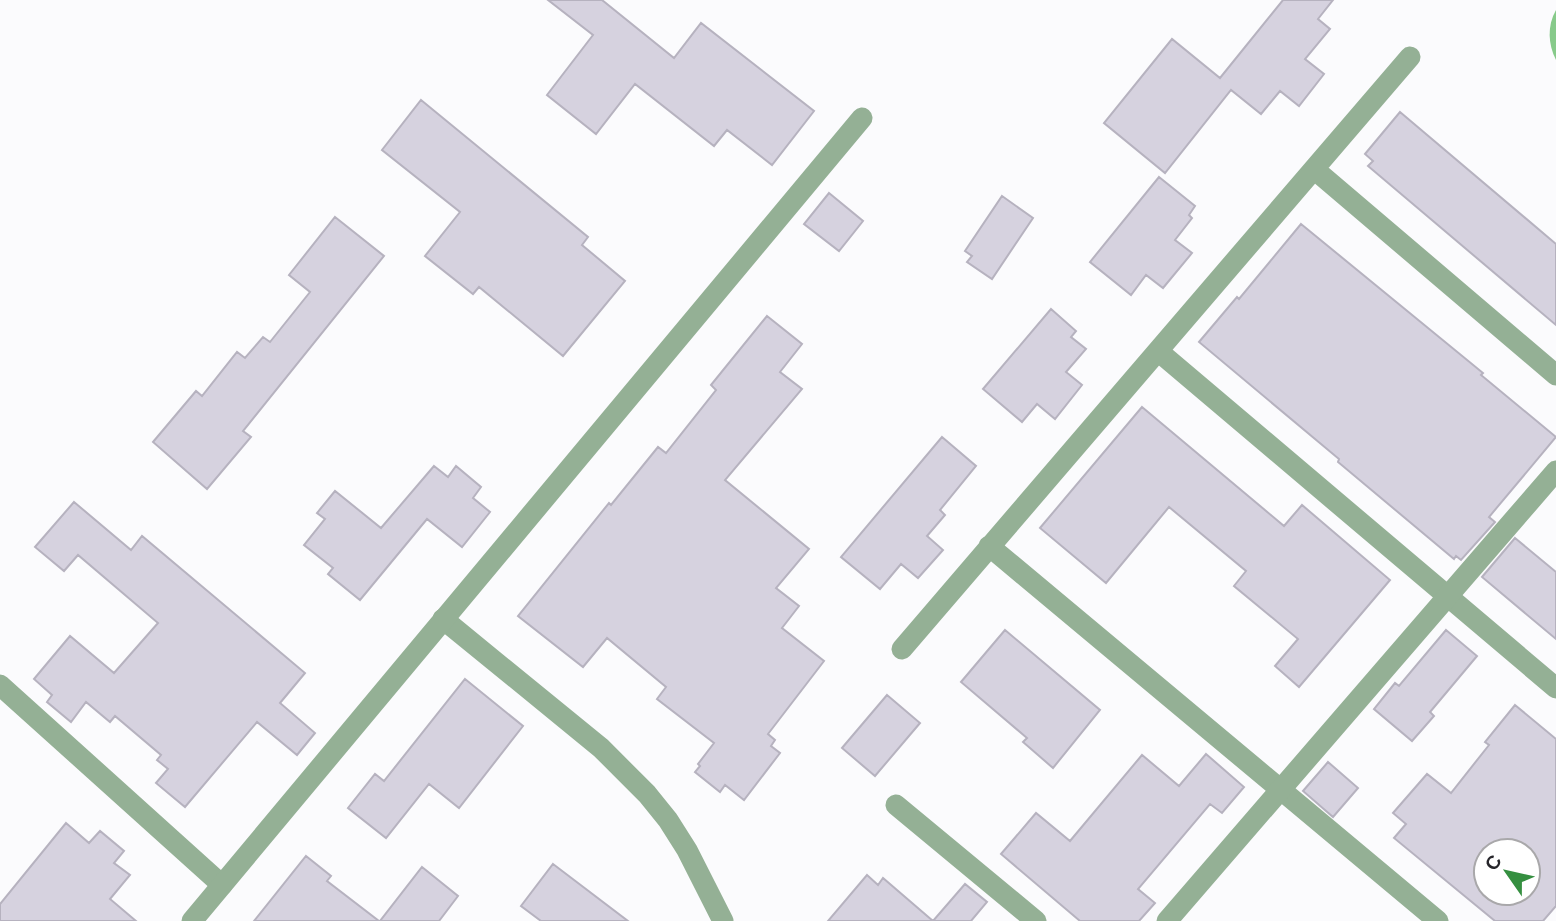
<svg xmlns="http://www.w3.org/2000/svg" width="1556" height="921" viewBox="0 0 1556 921" font-family="'DM Sans',sans-serif">
<style>
.forest{fill:#87ca8a}
.building{fill:#d6d2df;stroke:#b6b2bf;stroke-width:2;fill-rule:evenodd}
.lines{fill:none;stroke-linecap:round;stroke-linejoin:round}
.lane{stroke:#94b095;stroke-width:21}
.street{stroke:#94b095;stroke-width:21}
</style>
<rect width="100%" height="100%" fill="#fbfbfd"/>
<!-- forest -->
<path class="forest" d="M1556,10v50c-8,-16 -9,-34 0,-50z"/>
<!-- building -->
<path class="building" d="M548,0h54l72,58 27,-35 113,88 -42,54 -45,-35 -13,16 -79,-62 -39,50 -49,-39 46,-60z
M1283,0h50l-15,19 12,10 -25,30 19,15 -25,32 -19,-15 -19,23 -30,-24 -66,83 -61,-50 68,-84 48,39z
M421,100l167,137 -6,8 43,36 -62,75 -84,-69 -6,7 -48,-38 35,-44 -78,-62z
M1400,112l156,132v81l-188,-159 5,-5 -8,-7z
M1159,177l36,29 -6,9 3,3 -17,22 17,13 -29,35 -17,-13 -15,20 -41,-33z
M829,193l34,28 -24,30 -35,-27z
M1002,196l31,22 -41,61 -25,-17 5,-6 -7,-5z
M335,217l49,39 -141,175 8,6 -44,52 -54,-47 43,-51 6,5 35,-44 8,6 18,-21 7,5 40,-50 -21,-17z
M1301,224l182,149 -2,2 75,62 -67,80 6,5 -34,38 -5,-4 -2,3 -116,-97 1,-3 -140,-117 38,-45 2,2z
M1051,309l25,22 -5,6 15,12 -20,23 16,13 -27,34 -18,-15 -15,18 -39,-33z
M767,316l35,28 -22,28 22,17 -77,91 84,69 -33,39 23,18 -17,22 42,33 -56,73 7,6 -4,6 9,7 -36,47 -19,-15 -5,7 -25,-20 5,-6 -2,-2 16,-21 -57,-44 9,-12 -59,-49 -24,29 -65,-51 91,-113 2,2 47,-58 8,6 50,-63 -5,-5z
M1142,407l142,119 18,-21 88,75 -91,107 -24,-21 23,-27 -64,-53 12,-15 -77,-64 -63,76 -66,-55z
M942,437l34,29 -36,44 5,5 -18,21 16,14 -25,28 -17,-14 -21,25 -39,-32z
M434,466l14,11 8,-11 25,21 -8,11 17,14 -28,35 -35,-28 -67,81 -32,-26 5,-6 -29,-23 21,-26 -8,-6 18,-22 46,37z
M74,502l57,48 11,-14 163,137 -25,30 35,30 -18,22 -40,-33 -72,85 -29,-24 12,-14 -11,-9 4,-5 -46,-39 -5,6 -24,-20 -15,20 -24,-20 5,-7 -18,-16 36,-43 44,37 44,-50 -80,-68 -14,16 -29,-24z
M1515,538l41,34v67l-74,-62z
M1005,630l95,80 -47,58 -30,-26 4,-4 -66,-56z
M1446,630l31,26 -47,56 4,4 -22,25 -38,-32 21,-26 4,3z
M465,679l58,47 -64,82 -30,-24 -43,54 -38,-30 27,-34 9,7z
M887,695l33,28 -45,53 -33,-28z
M1515,705l41,34v167l-13,15h-48l-101,-83 12,-14 -13,-11 34,-39 24,19 38,-48 -4,-3zM1486,851h42v42h-42z
M1206,754l38,33 -22,26 -12,-9 -72,85 17,14 -16,18h-59l-79,-67 35,-41 34,28 72,-86 37,31z
M1328,762l30,26 -25,29 -30,-26z
M66,823l23,20 11,-12 24,20 -10,12 16,12 -20,24 26,22h-136v-17z
M306,856l25,20 -4,5 52,40h-125z
M553,864l75,57h-87l-20,-15z
M422,867l36,29 -19,25h-59z
M867,875l11,10 5,-7 50,43 32,-37 22,18 -16,19h-143z"/>
<g class="lines">
<!-- lane -->
<path class="lane" d="M1314,169l242,206
M1158,351l398,337
M989,546l449,375
M443,619l158,129 46,46 21,26 19,30 36,71
M902,649l508,-592
M0,685l222,200
M896,805l140,116"/>
<!-- street -->
<path class="street" d="M192,921l670,-803
M1167,921l389,-450"/>
</g>
<!-- north arrow -->
<g transform="translate(1507 872) rotate(304)"><circle r="33" fill="#ffffff" stroke="#a9a8aa" stroke-width="2"/>
<path d="M0-5L12 26L0 18L-12 26Z" fill="#358f40"/>
<text y="-10" font-size="19" font-weight="bold" text-anchor="middle" fill="#27262b">С</text>
</g>
</svg>
